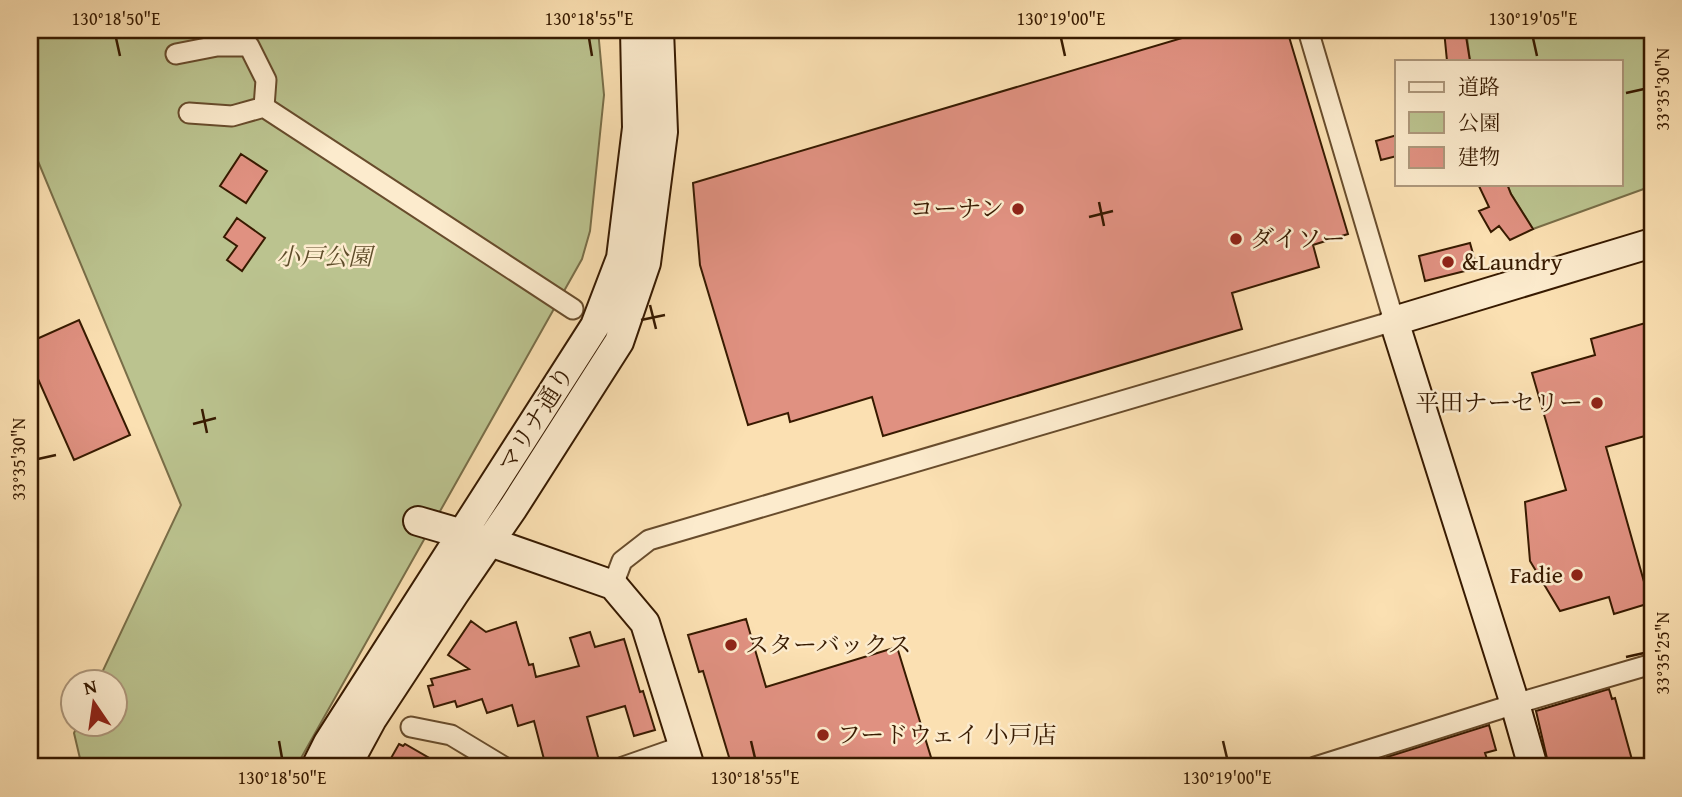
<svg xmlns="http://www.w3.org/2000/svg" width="1682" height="797" viewBox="0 0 1682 797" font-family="'Gentium Book Plus','Noto Serif JP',serif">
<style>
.green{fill:#bbc38f;stroke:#796e48;stroke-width:2}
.building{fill:#e09181;stroke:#371a00;stroke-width:2}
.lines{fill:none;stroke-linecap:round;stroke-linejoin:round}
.street-casing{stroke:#684c2c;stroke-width:23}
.secondary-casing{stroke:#371a00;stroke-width:32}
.street{stroke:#fcebcd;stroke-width:19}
.secondary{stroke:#fcebcd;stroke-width:28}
.ticks{fill:none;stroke:#371a00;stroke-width:2.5}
.poi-dot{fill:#8f2418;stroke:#fcebcd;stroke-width:2.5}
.labels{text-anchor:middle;stroke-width:5;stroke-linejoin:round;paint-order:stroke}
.poi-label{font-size:24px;fill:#371a00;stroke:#fcebcd;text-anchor:start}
.park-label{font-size:24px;font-style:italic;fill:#5f4d2b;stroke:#fcebcd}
.street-label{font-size:24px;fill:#371a00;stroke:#fcebcd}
.neatline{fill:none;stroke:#371a00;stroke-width:2.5}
.ticks-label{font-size:18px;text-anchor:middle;fill:#371a00}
</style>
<rect width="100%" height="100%" fill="#fbe0b2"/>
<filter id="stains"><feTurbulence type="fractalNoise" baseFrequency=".00286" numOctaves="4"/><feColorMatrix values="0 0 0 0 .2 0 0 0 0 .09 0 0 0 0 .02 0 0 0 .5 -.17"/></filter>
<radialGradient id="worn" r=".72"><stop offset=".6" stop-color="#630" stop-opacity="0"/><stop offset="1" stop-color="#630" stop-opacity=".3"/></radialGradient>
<!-- green -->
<path class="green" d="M30,30h568l6,65 -14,136 -8,28 -286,508h-214l-8,-34 4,-9h38v-42l-18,-1 83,-176 -151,-363z
M1466,30h186v156l-119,43 -22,-35 -4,-10h114v-123h-151z"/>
<!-- building -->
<path class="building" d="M1209,30h78l61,204 -35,11 6,22 -87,26 10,36 -359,107 -11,-39 -82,25 -2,-9 -40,12 -48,-160 -7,-82z
M1444,30h21l5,31h-23z
M1397,135v21l-16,4 -5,-19z
M241,154l26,17 -21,32 -26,-17z
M1478,184h29l4,10 22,35 -23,11 -11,-14 -8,6 -12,-21 10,-4z
M237,218l28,20 -23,33 -15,-11 10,-14 -13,-9z
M1470,243l7,25 -52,13 -6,-25z
M79,320l51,115 -56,25 -44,-99v-19z
M1652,321v113l-46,13 44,156 -36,11 -5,-17 -49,14 -30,-50 -5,-59 41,-12 -34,-117 63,-18 -4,-16z
M746,619l20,68 131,-40 37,120h-202l-29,-96 -4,1 -11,-37z
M471,621l15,11 30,-10 13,43 4,-1 3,13 43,-11 -9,-28 20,-6 5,15 29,-8 16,53 3,-1 12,39 -21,6 -9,-30 -38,11 13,47 -12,3h-42l-12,-46 -16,5 -6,-21 -25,8 -5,-14 -25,8 -2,-6 -21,6 -6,-21 5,-1 -2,-6 38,-10 -21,-14z
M1609,689l3,10 3,-1 19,69h-85l-13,-56z
M1489,725l7,25 -11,3 2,6 -27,8h-70l-3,-10z
M399,744l4,2 2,-2 40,23h-59z"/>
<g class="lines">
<!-- street casing -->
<g class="street-casing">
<path id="street" d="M176,54l41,-8h32l17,34 -2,27 -32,9 -43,-3
M264,107l309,202
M613,585l9,-24 27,-21 745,-219 -86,-291
M411,727l40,8 53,32
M623,767l60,-21
M1315,767l200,-63 137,-40"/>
</g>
<!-- secondary casing -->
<g class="secondary-casing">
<path id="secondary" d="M418,521l72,21 123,43 32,38 45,144
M316,767l12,-24 267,-417 26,-68 16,-130 -2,-98
M346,767l26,-48 82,-125 59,-86 106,-166 27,-79 17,-131 -4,-102
M1533,767l-18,-63 -121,-383 258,-78"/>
</g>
<!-- street -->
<use href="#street" class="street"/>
<!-- secondary -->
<use href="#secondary" class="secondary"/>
</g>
<!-- ticks -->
<path class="ticks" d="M116,38l4,18M589,38l3,18M1061,38l4,18M1533,38l4,18M1626,93l18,-4M1099,202l5,24M1089,217l24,-6M650,305l6,24M641,320l24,-5M202,409l5,24M193,424l23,-6M38,459l18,-4M1626,657l18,-4M279,741l3,17M751,741l4,17M1223,741l4,17"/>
<!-- markers -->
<g class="poi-dot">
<circle cx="1018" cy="209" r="7"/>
<circle cx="1236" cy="239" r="7"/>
<circle cx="1448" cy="262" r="7"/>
<circle cx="1597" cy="403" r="7"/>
<circle cx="1577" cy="575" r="7"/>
<circle cx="731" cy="645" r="7"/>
<circle cx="823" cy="735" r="7"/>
</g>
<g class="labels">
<!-- poi labels -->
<g class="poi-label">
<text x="1004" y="217" text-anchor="end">コーナン</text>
<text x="1250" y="247">ダイソー</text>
<text x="1462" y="270">&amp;Laundry</text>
<text x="1583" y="411" text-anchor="end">平田ナーセリー</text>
<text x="1563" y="583" text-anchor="end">Fadie</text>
<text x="745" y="653">スターバックス</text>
<text x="837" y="743">フードウェイ 小戸店</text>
</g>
<!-- park labels -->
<g class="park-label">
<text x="324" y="265">小戸公園</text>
</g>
<!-- street labels -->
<g class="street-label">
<text transform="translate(536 419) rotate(-58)" y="8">マリナ通り</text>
</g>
</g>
<!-- margin -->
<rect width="1682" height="797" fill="none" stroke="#fbe0b2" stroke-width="77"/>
<!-- legend -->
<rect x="1395" y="60" width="228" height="126" fill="#fcebcd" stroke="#ad977b" stroke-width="2"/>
<rect x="1409" y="82" width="35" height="10" fill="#fcebcd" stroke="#ad977b" stroke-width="2"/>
<text x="1458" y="94" font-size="21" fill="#371a00">道路</text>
<rect x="1409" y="112" width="35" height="21" fill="#bbc38f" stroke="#ad977b" stroke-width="2"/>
<text x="1458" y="130" font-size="21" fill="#371a00">公園</text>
<rect x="1409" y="147" width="35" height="21" fill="#e09181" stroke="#ad977b" stroke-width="2"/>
<text x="1458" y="164" font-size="21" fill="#371a00">建物</text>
<!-- north arrow -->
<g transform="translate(94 703) rotate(347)"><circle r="33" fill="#fcebcd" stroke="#ad977b" stroke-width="2"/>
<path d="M0-5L12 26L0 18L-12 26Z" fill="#8f2418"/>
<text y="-10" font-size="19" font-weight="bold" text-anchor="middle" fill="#371a00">N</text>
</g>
<rect x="38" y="38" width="1606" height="720" class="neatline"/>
<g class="ticks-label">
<text x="116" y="25">130°18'50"E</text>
<text x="589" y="25">130°18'55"E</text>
<text x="1061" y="25">130°19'00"E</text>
<text x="1533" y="25">130°19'05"E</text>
<text transform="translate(1663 89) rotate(-90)" y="6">33°35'30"N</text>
<text transform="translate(19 459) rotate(-90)" y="6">33°35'30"N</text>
<text transform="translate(1663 653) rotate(-90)" y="6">33°35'25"N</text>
<text x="282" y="784">130°18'50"E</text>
<text x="755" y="784">130°18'55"E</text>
<text x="1227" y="784">130°19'00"E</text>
</g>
<rect width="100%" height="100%" filter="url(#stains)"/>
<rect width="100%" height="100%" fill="url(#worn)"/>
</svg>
